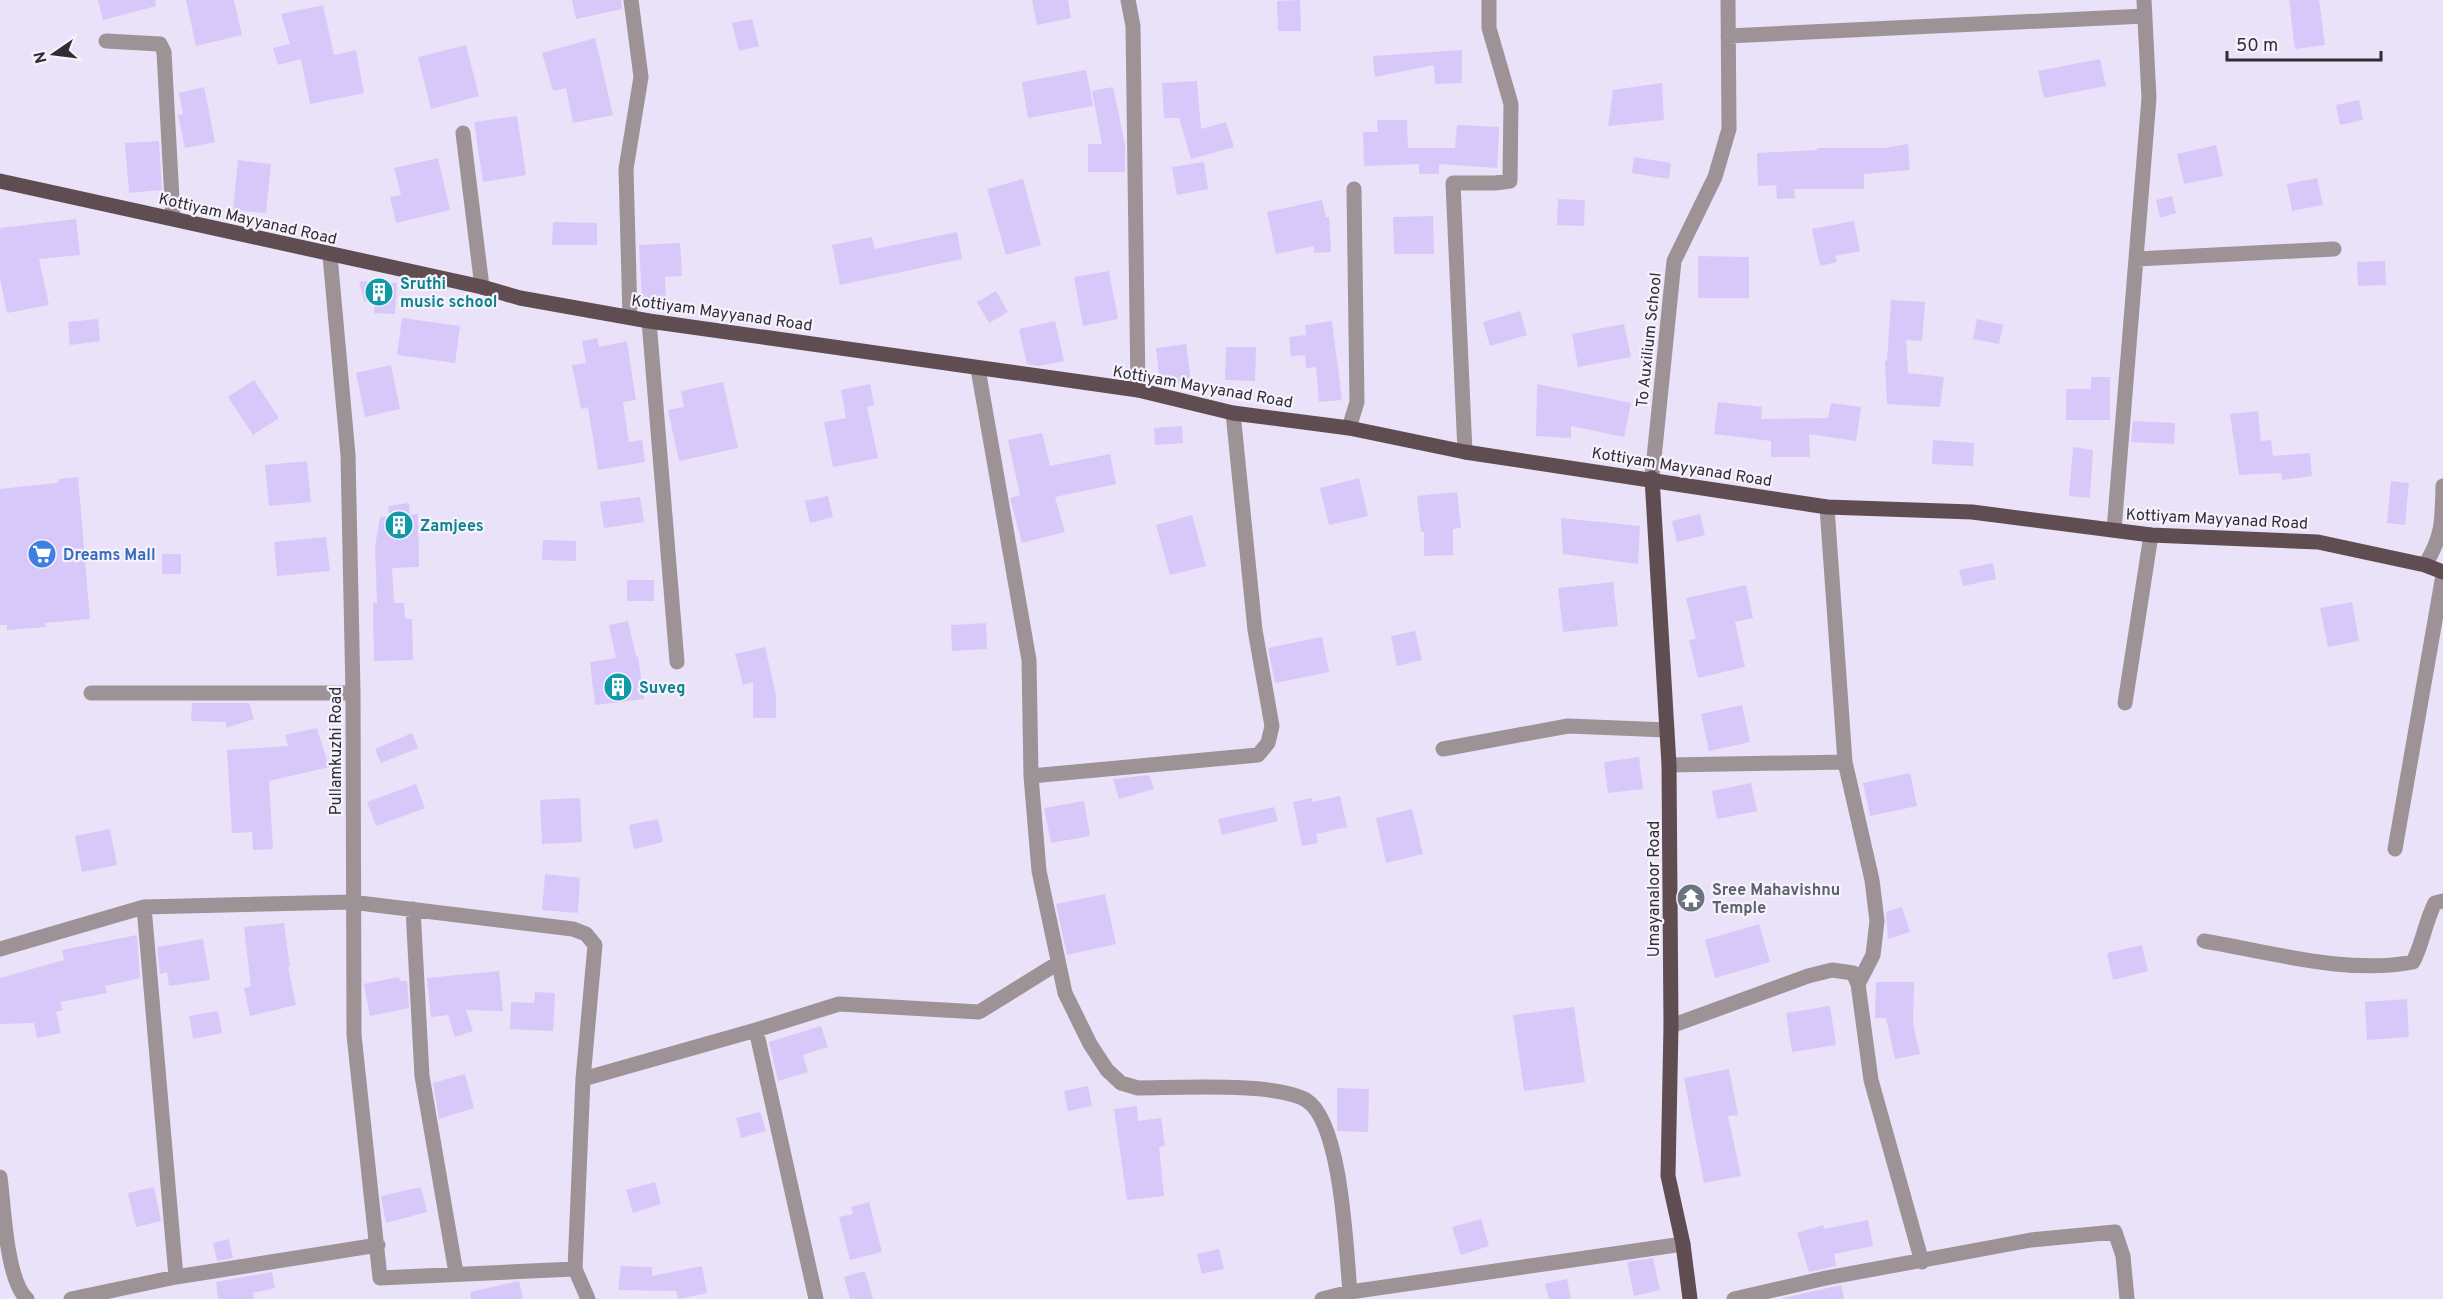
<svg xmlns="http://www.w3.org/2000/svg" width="2443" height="1299" viewBox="0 0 2443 1299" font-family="Overpass,sans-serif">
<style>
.building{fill:#d8c8f9}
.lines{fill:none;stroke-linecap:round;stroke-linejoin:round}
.minor{stroke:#9d9295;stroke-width:15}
.major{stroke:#604d52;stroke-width:15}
.labels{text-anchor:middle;stroke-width:4.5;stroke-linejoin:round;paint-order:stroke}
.street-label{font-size:16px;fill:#302d36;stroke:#f5f2fb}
.culture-label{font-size:16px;font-weight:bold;fill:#0d838f;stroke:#f5f2fb;text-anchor:start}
.shop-label{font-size:16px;font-weight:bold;fill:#366cbe;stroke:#f5f2fb;text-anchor:start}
.worship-label{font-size:16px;font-weight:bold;fill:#5b616d;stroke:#f5f2fb;text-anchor:start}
</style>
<rect width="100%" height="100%" fill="#e9e2f9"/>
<!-- building -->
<path class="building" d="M98,0h57l1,6 -53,14z
M186,0h48l8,35 -46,11z
M572,0h49l1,9 -46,10z
M1032,0h36l3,18 -34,7z
M1300,0l1,31h-23l-1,-30z
M2289,0h30l6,45 -30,4z
M323,5l11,50 22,-5 8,43 -54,11 -9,-45 -23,6 -5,-17 17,-4 -9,-30z
M752,19l7,27 -20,5 -7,-28z
M595,38l18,77 -40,8 -7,-35 -13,3 -11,-38z
M466,45l13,51 -48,13 -13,-52z
M1462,50v33l-27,1 -1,-19 -59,12 -2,-21z
M2100,59l6,27 -62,12 -6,-27z
M1086,70l7,36 -65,12 -6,-36z
M1197,81l4,48 25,-7 8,25 -43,12 -12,-41h-15l-2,-35z
M1662,83l2,37 -56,6 5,-36z
M204,87l11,55 -30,6 -7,-33 5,-1 -4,-21z
M1113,87l12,57v28h-37v-28h14l-10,-53z
M2359,100l4,20 -23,5 -4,-20z
M517,116l9,59 -43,7 -9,-60z
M1377,120h30l1,28h47l2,-23 42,2 -2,41 -58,-4v10h-20v-10l-55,2 -1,-34h15z
M159,141l3,49 -33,3 -4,-50z
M1908,144l2,26 -46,4v15h-70l1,9 -18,1 -1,-14 -18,1 -1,-33 60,-3v-2h67z
M2216,145l7,31 -39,8 -7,-30z
M1634,157l37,6 -2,16 -37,-6z
M438,158l12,52 -54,13 -6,-26 11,-2 -7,-27z
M238,160l33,4 -5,49 -33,-3z
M1204,162l4,27 -31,6 -5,-28z
M2317,178l6,27 -31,6 -5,-27z
M1023,179l18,66 -35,10 -19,-66z
M2172,196l4,17 -16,5 -4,-18z
M1558,199l27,1 -1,26 -27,-1z
M1322,200l4,17h3l2,35 -17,1v-7l-38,8 -9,-42z
M1433,216l1,38h-40l-1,-37z
M76,219l4,36 -41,4 10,46 -42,8 -7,-35v-50z
M1854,221l6,30 -25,5 2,6 -17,4 -8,-37z
M553,222l44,1v22h-45z
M957,232l5,27 -122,26 -8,-40 40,-8 3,12z
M680,243l2,33 -17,1 1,21 -24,1 -3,-54z
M1698,256l51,1v41h-51z
M2385,261l1,24 -28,1 -1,-24z
M1109,271l9,48 -35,7 -9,-49z
M359,281l38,2 -2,31 -21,-1 1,-11 -11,-1z
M996,291l12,21 -19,11 -12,-21z
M1891,300l34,2 -3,39 -16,-1 2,33 36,4 -4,30 -53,-3 -2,-43h2z
M1520,311l7,24 -37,11 -7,-24z
M402,318l58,8 -5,37 -58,-8z
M98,319l2,22 -30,4 -2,-23z
M1977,319l26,6 -4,19 -26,-5z
M1055,321l9,40 -26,5 -11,-2 -8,-35z
M1332,321l10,79 -23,2 -3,-35 -10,1 -1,-13 -14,1 -2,-19 17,-2 -1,-10z
M1624,324l7,33 -53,10 -6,-33z
M597,338l2,9 28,-6 9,59 -13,2 6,40 13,-2 3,22 -47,8 -10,-63 -7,2 -9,-44 14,-2 -4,-22z
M1186,344l5,37 -31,4 -4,-37z
M1226,347h30l-1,34 -30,-1z
M391,365l9,44 -35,8 -9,-44z
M2091,377h19v43h-44v-31h25z
M254,380l25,38 -26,17 -25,-38z
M723,382l15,66 -59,13 -11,-51 16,-3 -3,-16z
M870,384l4,21 -7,2 11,51 -45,9 -9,-45 22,-4 -5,-28z
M1537,384l94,19 -7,34 -53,-11v12l-35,-2z
M1718,402l44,5 -1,12 67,-1 3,-15 30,4 -5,34 -47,-7 1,23h-39v-16l-57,-7z
M2258,411l3,30 10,-1 2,16 37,-3 2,23 -30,4 -1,-7 -42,2 -9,-61z
M2133,421l42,2 -1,21 -43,-2z
M1182,426l1,17 -28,2 -1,-17z
M1042,433l8,33 60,-12 6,30 -61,13 10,35 -43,11 -12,-45 10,-3 -12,-55z
M1933,440l41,3 -1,23 -41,-2z
M2073,447l20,3 -3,48 -21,-2z
M307,461l4,41 -42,4 -4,-41z
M78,477l12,142 -45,4 1,4 -39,3v-5h-7v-136l57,-6 2,-4z
M1359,478l9,38 -39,9 -9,-37z
M2391,481l18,2 -4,42 -18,-2z
M1457,492l4,36 -8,1v26l-29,1v-24h-3l-4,-36z
M828,496l5,21 -23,6 -5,-22z
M640,497l4,25 -40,6 -4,-26z
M409,503l1,12 8,-1 1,53 -27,1 2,35h10l1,16h7l1,41 -39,1 -1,-58h4l-2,-57 5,-29 9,-1 -1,-10z
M1700,514l5,21 -28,7 -5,-21z
M1192,515l14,51 -36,9 -14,-50z
M1561,518l79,8 -2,38 -75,-10z
M326,537l4,34 -53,5 -3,-34z
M543,540l33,1v20l-34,-1z
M162,554h19v20h-19z
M1993,563l3,16 -33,7 -4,-16z
M627,580h27v21h-27z
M1613,582l5,44 -55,6 -5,-44z
M1746,585l7,33 -18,4 10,45 -47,11 -9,-38 7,-1 -10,-41z
M2352,602l7,39 -31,6 -8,-39z
M628,621l8,35h2l6,43 -49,6 -5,-43 26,-4 -7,-33z
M986,623l1,26 -35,2 -1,-26z
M1415,631l7,29 -25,6 -6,-30z
M1322,637l7,35 -54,11 -7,-35z
M765,647l11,48v23h-23v-36l-10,3 -8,-31z
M192,703h57l5,16 -28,9v-6l-35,-1z
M1742,705l8,37 -41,9 -8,-37z
M317,728l12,39 -60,14 4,68 -20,1 -1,-18 -20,1 -5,-83 61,-4 -3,-11z
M412,733l6,15 -37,15 -6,-14z
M1639,757l4,32 -35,4 -4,-31z
M1910,773l7,33 -47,10 -7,-33z
M1149,775l5,14 -35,10 -6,-20z
M1751,783l6,28 -40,8 -5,-28z
M416,784l9,24 -49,18 -9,-24z
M1340,796l7,31 -31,7 2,9 -16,3 -9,-44 19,-4v4z
M580,798l2,44 -40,2 -2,-44z
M1084,801l6,35 -39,7 -7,-35z
M1274,807l4,14 -56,14 -4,-16z
M1412,809l11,45 -37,9 -10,-45z
M658,819l5,23 -29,7 -5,-24z
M110,829l7,36 -35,7 -7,-36z
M545,874l35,4 -2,35 -36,-3z
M1105,894l11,50 -49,11 -11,-51z
M1902,907l8,25 -22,7 -2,-27z
M284,923l6,44h-2l8,38 -46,11 -6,-28 7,-1 -7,-60z
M1759,924l11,38 -55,16 -10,-38z
M137,935l3,43 -35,8 2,7 -47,9 3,8 -7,2 5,21 -24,5 -3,-15 -34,1v-46l64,-18 -2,-10z
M203,939l7,41 -41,6 -2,-14 -7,2 -3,-27z
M2142,945l6,26 -35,9 -6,-27z
M499,971l4,40 -37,-1 7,21 -18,6 -7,-22 -17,2 -4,-39z
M399,977l1,4h7l2,27 -39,8 -6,-32z
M1876,982h38l-1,42 7,30 -25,5 -9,-41h-11z
M535,992l20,1 -2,38 -43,-2 1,-27 23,1z
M2407,999l2,38 -42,3 -2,-38z
M1830,1006l6,39 -44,7 -6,-39z
M1574,1007l11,75 -61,9 -11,-76z
M218,1011l4,22 -29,6 -4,-23z
M821,1026l7,21 -25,8 5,17 -30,9 -9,-39z
M1729,1069l9,46 -10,1 13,60 -37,7 -20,-105z
M465,1074l9,34 -35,11 -6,-36z
M1088,1086l4,20 -24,5 -4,-20z
M1337,1088l32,1 -1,43 -31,-1z
M1137,1106l1,15 23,-3 4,28 -6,1 5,49 -37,4 -13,-91z
M760,1112l6,19 -25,7 -5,-20z
M655,1182l6,22 -28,9 -7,-23z
M154,1187l7,34 -25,6 -8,-34z
M421,1187l6,25 -41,11 -5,-27z
M869,1202l13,50 -32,8 -11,-43 14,-3 -2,-7z
M1481,1219l8,27 -28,9 -9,-28z
M1868,1220l5,26 -39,8 2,12 -27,6 -12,-39 26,-8 1,4z
M229,1239l4,19 -16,3 -4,-18z
M1219,1249l5,20 -22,5 -5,-20z
M1653,1258l7,32 -26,6 -7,-34z
M621,1266l31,1v9l50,-10 5,27 -29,6 -2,-8 -58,-1z
M865,1271l8,28h-23l-6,-22z
M272,1272l3,16 -22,5 1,6h-36l-2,-17z
M1567,1279l4,20h-22l-4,-15z
M519,1281l4,18h-52l-1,-7z
M1841,1285l3,14h-61v-1z"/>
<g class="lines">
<!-- minor -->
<path class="minor" d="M1128,0l5,26 5,364
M1728,36l417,-20
M106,41l54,3 4,8 9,166
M463,133l19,154
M330,256l18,199 5,238 1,342 26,243 195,-9
M2136,259l198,-10
M630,317l-4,-148 15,-92 -10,-77
M649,321l28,341
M978,369l51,291 2,116 8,95 26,122 25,51 17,26 14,13 17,5c38,0 138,-6 168,12 36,22 40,150 44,192
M1349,428l8,-26 -3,-213
M1465,452l-12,-269h42l15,-2 1,-77 -22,-76v-28
M1652,478l22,-217 41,-84 14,-48 -1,-129
M1827,507l18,255 27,118 5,41 -4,34 -15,29 13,96 51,182
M2114,530l35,-432 -5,-98
M2425,565c18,-30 17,-43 18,-79
M91,693h262
M2125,703l26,-168
M1443,749l125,-23 99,4
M1669,765l176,-3
M1031,776l227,-21 10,-12 4,-17 -17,-96 -22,-217
M2395,849l48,-274
M144,907l32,370
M413,909l9,167 34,197
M2204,941c66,11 144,34 209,21 10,-19 12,-40 22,-59l8,-2
M0,949l144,-42 207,-5 222,27 13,5 9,11 -12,134 -8,190 13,30
M1671,1026l137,-50 24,-6 21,3 5,11
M756,1030l83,-26 140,8 79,-49
M583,1079l173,-49 60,269
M0,1177c4,29 6,103 27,122
M71,1299l105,-22 202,-32
M1322,1299l28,-7 333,-48
M1734,1299l92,-21 205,-38 84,-8 8,24 4,43"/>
<!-- major -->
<path class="major" d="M0,181l482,106 38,11 129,23 489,69 95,23 116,15 116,24 362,55 145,5 179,23 167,7 107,23 18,7
M1652,478l17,287 2,261 -3,150 15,68 7,55"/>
</g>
<!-- icons -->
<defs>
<g id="building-disc" transform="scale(1.5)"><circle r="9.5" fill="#0f9aa8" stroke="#f5f2fb"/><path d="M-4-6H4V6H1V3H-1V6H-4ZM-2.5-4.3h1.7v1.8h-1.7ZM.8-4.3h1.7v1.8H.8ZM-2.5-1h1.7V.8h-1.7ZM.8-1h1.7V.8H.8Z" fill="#fff"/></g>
<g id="supermarket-disc" transform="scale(1.5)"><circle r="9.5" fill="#3f7fe0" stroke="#f5f2fb"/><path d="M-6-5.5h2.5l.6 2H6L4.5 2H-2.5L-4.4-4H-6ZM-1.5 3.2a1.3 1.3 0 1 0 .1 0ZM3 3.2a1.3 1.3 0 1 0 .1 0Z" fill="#fff"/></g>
<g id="temple-disc" transform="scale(1.5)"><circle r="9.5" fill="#6b7280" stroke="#f5f2fb"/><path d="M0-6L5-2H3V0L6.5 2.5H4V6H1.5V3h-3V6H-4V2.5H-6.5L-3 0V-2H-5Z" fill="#fff"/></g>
</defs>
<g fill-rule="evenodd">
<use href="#building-disc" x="379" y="292"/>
<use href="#building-disc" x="399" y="525"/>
<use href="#supermarket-disc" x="42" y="554"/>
<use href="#building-disc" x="618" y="687"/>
<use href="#temple-disc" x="1691" y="898"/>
</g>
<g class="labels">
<!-- street labels -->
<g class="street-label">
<text transform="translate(248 218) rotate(13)" y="6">Kottiyam Mayyanad Road</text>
<text transform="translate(722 312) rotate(8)" y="6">Kottiyam Mayyanad Road</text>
<text transform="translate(1648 340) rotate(-84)" y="6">To Auxilium School</text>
<text transform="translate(1203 386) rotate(10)" y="6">Kottiyam Mayyanad Road</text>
<text transform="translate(1682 466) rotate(9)" y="6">Kottiyam Mayyanad Road</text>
<text transform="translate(2217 518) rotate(3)" y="6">Kottiyam Mayyanad Road</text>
<text transform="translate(335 751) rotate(-90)" y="6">Pullamkuzhi Road</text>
<text transform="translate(1653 889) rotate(-90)" y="6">Umayanaloor Road</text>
</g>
<!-- culture labels -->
<g class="culture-label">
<text x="400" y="289">Sruthi<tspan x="400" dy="18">music school</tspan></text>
<text x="420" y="531">Zamjees</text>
<text x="639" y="693">Suveg</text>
</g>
<!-- shop labels -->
<g class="shop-label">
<text x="63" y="560">Dreams Mall</text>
</g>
<!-- worship labels -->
<g class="worship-label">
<text x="1712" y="895">Sree Mahavishnu<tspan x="1712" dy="18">Temple</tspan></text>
</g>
</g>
<!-- north arrow -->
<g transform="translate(54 54) rotate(256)" stroke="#f5f2fb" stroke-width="4.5" paint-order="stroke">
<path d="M0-4.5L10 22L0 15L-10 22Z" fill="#302d36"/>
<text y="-9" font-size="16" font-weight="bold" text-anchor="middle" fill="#302d36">N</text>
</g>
<!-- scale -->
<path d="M2227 51v9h154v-9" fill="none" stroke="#302d36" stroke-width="3"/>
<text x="2236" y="51" font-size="18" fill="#302d36" stroke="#f5f2fb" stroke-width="4.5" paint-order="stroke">50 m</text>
</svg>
